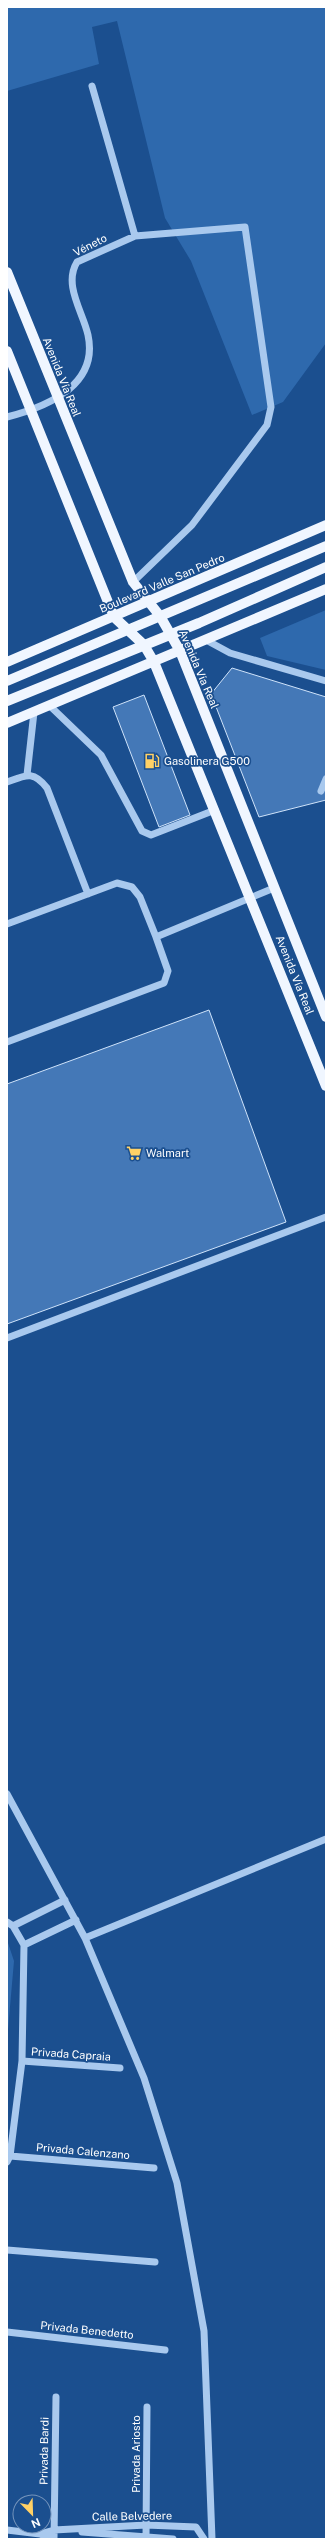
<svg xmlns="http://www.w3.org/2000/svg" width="333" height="2546" viewBox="0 0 333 2546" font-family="'Public Sans',sans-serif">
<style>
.green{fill:#2e69ad}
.building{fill:#4478b7;stroke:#cfe3fa}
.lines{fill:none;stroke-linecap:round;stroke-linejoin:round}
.minor{stroke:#a9c9ee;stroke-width:7}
.major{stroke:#f0f6ff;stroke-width:10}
.labels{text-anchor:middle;stroke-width:3.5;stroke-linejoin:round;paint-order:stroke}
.street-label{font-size:11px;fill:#fff;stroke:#1b4f8f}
.poi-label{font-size:11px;fill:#fff;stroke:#1b4f8f;text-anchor:start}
</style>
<rect width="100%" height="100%" fill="#1b4f8f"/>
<!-- green -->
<path class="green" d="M7,7h319v336l-43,59 -31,13 -61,-154 -26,-43 -48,-197 -25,6 7,37 -92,27z
M326,610v60l-59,-14 -7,-18z
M7,1940l7,21 -7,80z"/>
<!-- building -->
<path class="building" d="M232,668l94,29v103l-67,17 -48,-123z
M144,695l46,120 -31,12 -46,-120z
M209,1010l77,212 -279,102v-240z"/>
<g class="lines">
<!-- minor -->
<path class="minor" d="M92,86l43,150
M7,417c39,-10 92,-31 81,-82 -5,-23 -25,-50 -11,-73l58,-26 110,-9 26,180 -4,18 -75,100 -59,57
M206,640l24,13 96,28
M50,706l51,49 41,76 9,4 64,-25
M27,775l7,-63
M7,782c19,-7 26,-12 40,6l41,106
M321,791l5,-12
M7,924l110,-41 15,4 8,10 16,40 118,-49
M7,1042l157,-59 4,-12 -12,-34
M7,1338l319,-121
M7,1794l78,144 59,140 33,105 27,148 8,208
M7,1922l6,4 11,19 -2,116 -12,95 -3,6
M13,1926l52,-26
M85,1938l241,-99
M24,1945l52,-25
M22,2061l98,7
M10,2156l144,12
M7,2250l148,12
M7,2332l158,18
M7,2530l33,4 12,5
M82,2532l91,7
M40,2534l14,-4 92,-5 50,2 8,12
M54,2539l2,-142
M146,2539l1,-132"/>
<!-- major -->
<path class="major" d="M7,272l126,310 27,34 20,35 146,366
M7,351l107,266 30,28 10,17 172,424
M7,662l319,-137
M7,681l319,-135
M7,701l192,-78 127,-56
M7,723l319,-134"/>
</g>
<!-- icons -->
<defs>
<g id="fuel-bare" transform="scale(1.2)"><path d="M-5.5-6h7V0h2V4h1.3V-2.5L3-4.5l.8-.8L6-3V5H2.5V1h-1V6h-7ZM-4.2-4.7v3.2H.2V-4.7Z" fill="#ffd166" stroke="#1b4f8f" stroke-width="2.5" paint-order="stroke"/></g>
<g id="supermarket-bare" transform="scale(1.2)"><path d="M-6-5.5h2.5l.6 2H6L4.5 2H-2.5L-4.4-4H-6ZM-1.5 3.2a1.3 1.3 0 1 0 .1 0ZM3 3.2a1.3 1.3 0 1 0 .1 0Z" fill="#ffd166" stroke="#1b4f8f" stroke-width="2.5" paint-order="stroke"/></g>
</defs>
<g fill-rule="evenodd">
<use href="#fuel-bare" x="152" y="761"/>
<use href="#supermarket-bare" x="134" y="1153"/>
</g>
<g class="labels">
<!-- street labels -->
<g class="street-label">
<text transform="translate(90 245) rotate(-27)" y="4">Véneto</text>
<text transform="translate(62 377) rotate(68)" y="4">Avenida Vía Real</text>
<text transform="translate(162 583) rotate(-23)" y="4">Boulevard Valle San Pedro</text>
<text transform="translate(199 669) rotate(67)" y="4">Avenida Vía Real</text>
<text transform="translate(295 975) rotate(68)" y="4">Avenida Vía Real</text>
<text transform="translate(71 2054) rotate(4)" y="4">Privada Capraia</text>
<text transform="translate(83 2151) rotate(5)" y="4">Privada Calenzano</text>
<text transform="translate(87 2330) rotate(6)" y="4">Privada Benedetto</text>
<text transform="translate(44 2451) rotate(-89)" y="4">Privada Bardi</text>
<text transform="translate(136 2454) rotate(-90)" y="4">Privada Ariosto</text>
<text transform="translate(132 2516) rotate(-1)" y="4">Calle Belvedere</text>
</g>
<!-- poi labels -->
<g class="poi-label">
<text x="164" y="765">Gasolinera G500</text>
<text x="146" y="1157">Walmart</text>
</g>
</g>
<!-- border -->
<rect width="333" height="2546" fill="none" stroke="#ffffff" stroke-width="16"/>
<!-- north arrow -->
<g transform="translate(32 2514) rotate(157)"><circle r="19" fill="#1b4f8f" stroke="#7695bc"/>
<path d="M0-3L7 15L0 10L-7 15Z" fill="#ffd166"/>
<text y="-6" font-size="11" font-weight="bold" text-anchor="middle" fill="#ffffff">N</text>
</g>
</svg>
